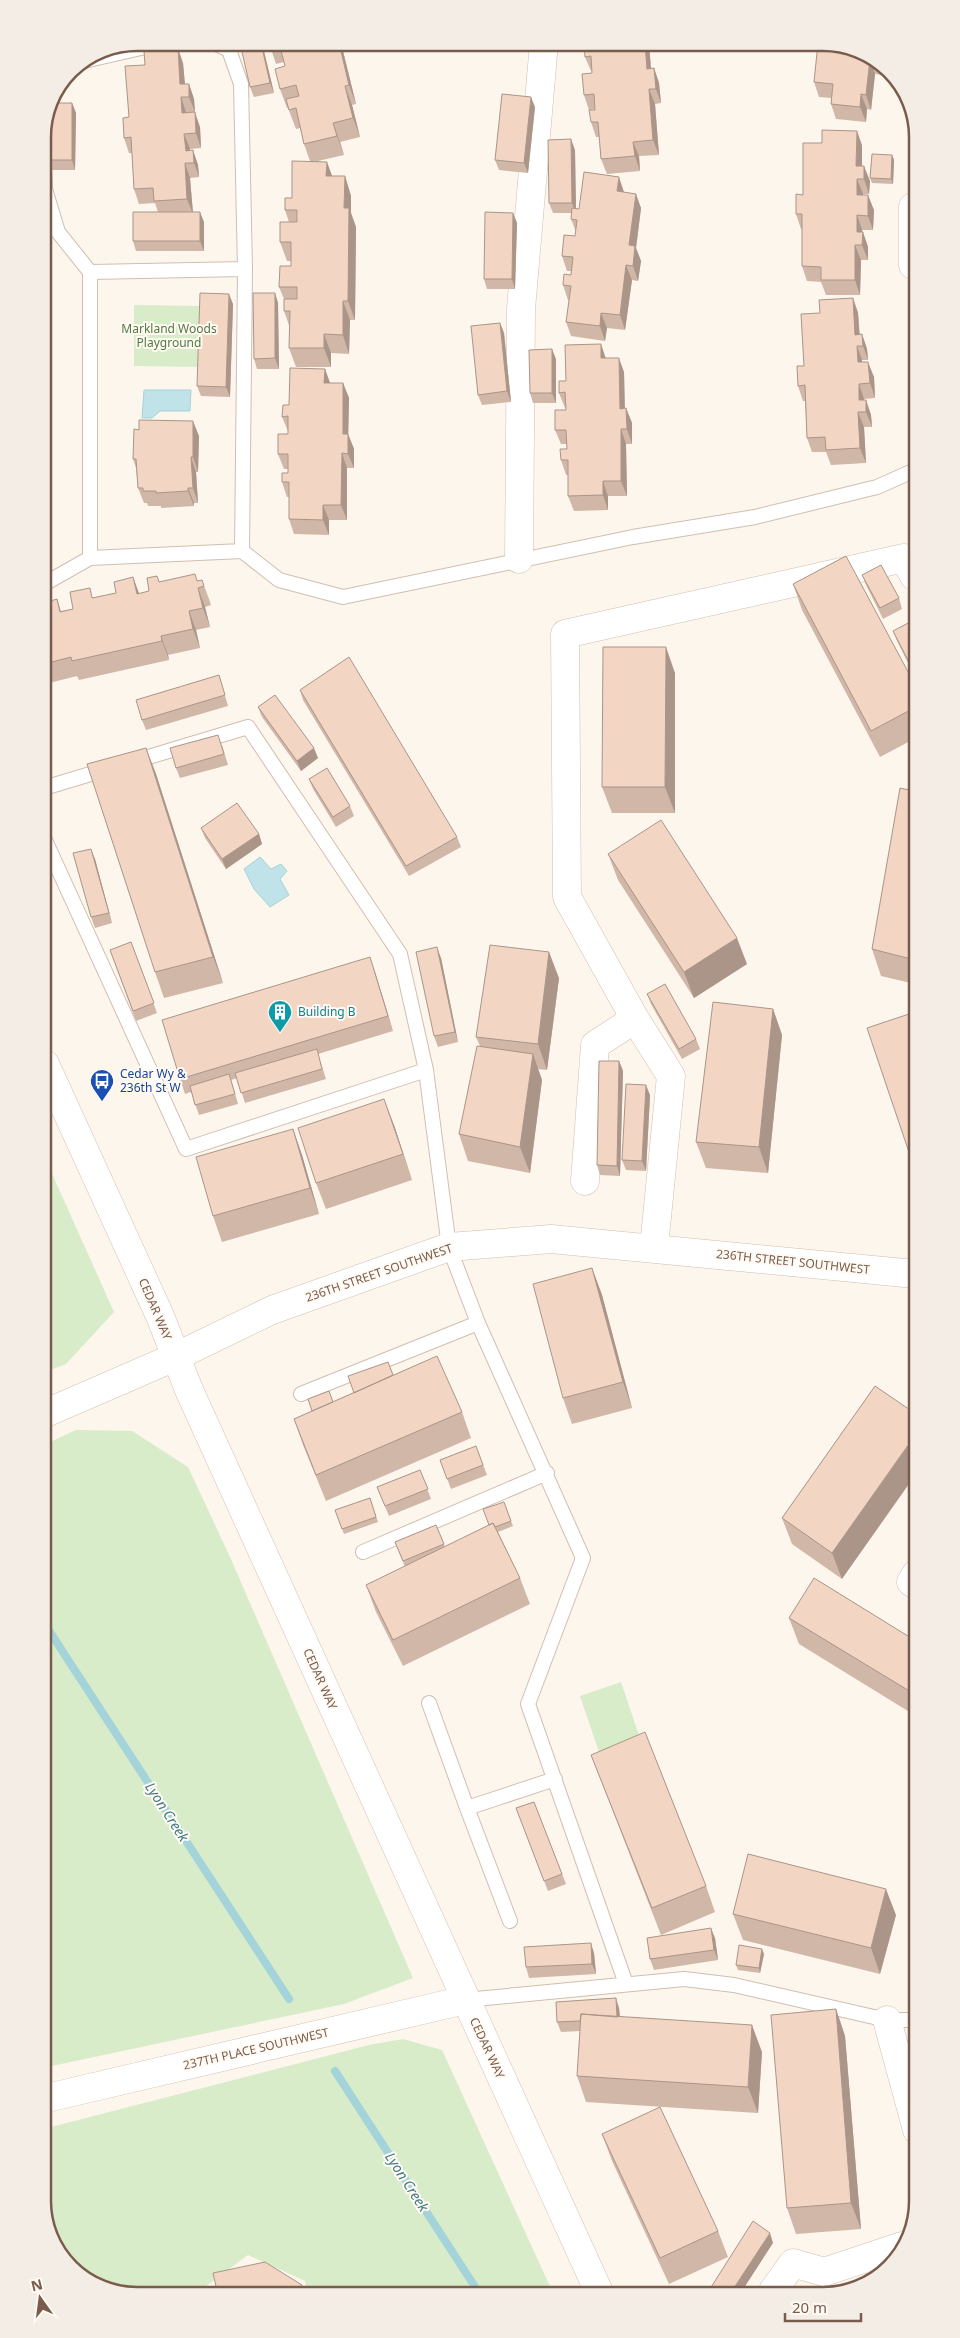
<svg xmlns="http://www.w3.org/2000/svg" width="960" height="2338" viewBox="0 0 960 2338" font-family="'Noto Sans',sans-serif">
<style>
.green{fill:#d8ecc9}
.water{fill:#bfe3e8;stroke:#a5d3da}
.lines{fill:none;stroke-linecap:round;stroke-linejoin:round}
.stream{stroke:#a5d3da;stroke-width:8}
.lane-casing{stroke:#d1beb0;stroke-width:16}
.street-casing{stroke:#d1beb0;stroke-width:29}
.secondary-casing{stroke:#d6c0b0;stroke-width:29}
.lane{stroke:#fff;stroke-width:14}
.street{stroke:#fff;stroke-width:28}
.secondary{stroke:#fff;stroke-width:28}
.wall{fill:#d1b7a8}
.shaded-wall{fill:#aa9588}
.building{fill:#f3d5c3;stroke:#aa9588}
.labels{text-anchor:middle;stroke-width:4;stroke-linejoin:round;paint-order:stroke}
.park-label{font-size:12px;fill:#537a41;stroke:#fffaf3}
.culture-label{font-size:12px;fill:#0d838f;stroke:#fffaf3;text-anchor:start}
.transit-label{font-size:12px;fill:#164399;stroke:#fffaf3;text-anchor:start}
.street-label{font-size:12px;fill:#7a5c4d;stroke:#fffaf3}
.water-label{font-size:14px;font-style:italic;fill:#437c86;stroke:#fffaf3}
.rim{fill:none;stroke:#7a5c4d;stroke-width:2.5}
</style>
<rect width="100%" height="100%" fill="#fdf6ec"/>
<!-- green -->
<path class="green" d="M134,305l69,1v61l-69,-1z
M45,1158l69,154 -48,52 -21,8z
M76,1430l56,1 56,36 42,90 183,421 -69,26 -297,63 -1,-623z
M621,1682l20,59 -41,14 -20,-59z
M403,2039l39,11 111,243 -246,1 -2,-13 -57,-26 -54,40h-63l-52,-19 -32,-45v-103l322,-83z"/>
<!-- water -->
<path class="water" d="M144,390h47l-1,21h-30l-8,7h-10z
M260,857l11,12 10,-5 6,7 -7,8 9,16 -19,12 -16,-18 -10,-20z"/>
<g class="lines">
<!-- stream -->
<path class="stream" d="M46,1626l243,373
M335,2071l144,222"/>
<!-- lane casing -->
<g class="lane-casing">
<path id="lane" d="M214,43l15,7 12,34 4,185 -3,282
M84,61l79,-18
M43,130l2,59 13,43 32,40v286
M90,272l155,-3
M44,584l46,-26 152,-7 37,29 64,17 290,-60 122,-20 122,-30 36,-16
M132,762l116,-35 152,227 26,116 23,177 29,76 105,235 -55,146 98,280
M44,788l63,-19
M44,838l142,311 240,-79
M301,1394l177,-71
M363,1552l184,-79
M429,1703l38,105 88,-29
M467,1808l43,113
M465,2000l219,-21 50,6 153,35h30"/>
</g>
<!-- street casing -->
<g class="street-casing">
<path id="street" d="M913,207v58
M519,559l2,-250 23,-266
M585,1181l10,-136 40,-26
M654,1247l17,-171 -36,-57 -68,-122 -2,-263 339,-76 10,18
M175,1357l97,-47 177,-63 102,-8 364,35
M916,1574l-5,8 5,3
M887,2020l30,110
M47,2098l418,-98
M773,2291l20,-28 31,9 78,-26"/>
</g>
<!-- secondary casing -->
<g class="secondary-casing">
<path id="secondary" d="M45,1064l115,252 29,74 410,902
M46,1413l129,-56"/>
</g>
<!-- lane -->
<use href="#lane" class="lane"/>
<!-- street -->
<use href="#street" class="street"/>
<!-- secondary -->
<use href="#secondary" class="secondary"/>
</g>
<!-- wall -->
<path class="wall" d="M262,43l12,50 -20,4 -4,-10z
M269,43h72l15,61 -4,1 8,32 -20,5 4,13 -26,6 14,15h13l6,20v17l5,14 -1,93h-5l-1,34 -18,-1v14h-35l-7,-19 1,-20 -6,-17v-12l-5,-12 12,-21v-5h-4l-7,-19 9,-20 -4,-12 7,-12 18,-37 -6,-17 -4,-16 -4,1 -8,-21h-1l-7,-19 5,-23 -1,-4 -8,2z
M592,43h57l2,25h3l5,15 2,20 -6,1 4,51 -20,1 1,15 -33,3 -6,-15 -2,-22h-3l-5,-15 4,-13 -6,1 -5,-15 8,-22v-2h-1l-6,-14z
M829,43l52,19 2,4v9l-8,-1 -4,36 -4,-1 -1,13 -30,-3 -5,-15v-6l-12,-1 -5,-15z
M183,63l2,21h4l5,15 1,13 -9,1 14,14 1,21 -11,1v1h3l5,15 1,12 -9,1 3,34 11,10v29h-68l-3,-10 25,-29 -3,-9 -16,1 -5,-15 -2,-36h-3l-5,-15 5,-21z
M72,103l4,10 -1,57h-27l-3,-10z
M535,107l-7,66 -29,-3 -4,-10z
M862,145v21l8,15 -1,13h-6v1l11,15 -1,20h-11l6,17v13h-7l-1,35h-34l-5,-13 -14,-1 -5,-15v-37h-1l-5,-15 7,-19z
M575,150l1,59h3l45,-17 17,16 -5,40 5,13 -3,20 -6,-1 -7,50 -18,-2 -2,13 -34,-5 -5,-14 3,-22h-1l-5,-15 8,-10v-4h-4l-5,-15 13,-20 1,-4 -5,-13 1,-6h-19l-4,-10z
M892,155l2,5 -1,24 -21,-1 -2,-5z
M513,213l4,10 -2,66h-28l-3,-10z
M43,268l4,10 -1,12h-3z
M43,292h2l6,15 -1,20h-7z
M275,293l3,10 1,66h-22l-3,-10z
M853,298l5,15 2,22 2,-1 5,15 1,11h-6v2l12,15 1,21 -11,1v1h2l5,15 1,12h-8l2,36 -35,2 -5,-13h-14l-5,-14 -2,-37h-2l-5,-15 22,-73z
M233,304l-3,93 -29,-1 -4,-10z
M500,323l4,10 7,69 -29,3 -4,-10z
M606,358l18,14 1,37 1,-1 6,15v21h-6l1,52h-19v14l-34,1 -6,-15v-21h-2l-5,-15 6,-11v-5h-6l-6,-14 11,-20v-3l-1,1 -6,-15 7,-12z
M556,359v44h-23l-3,-10z
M325,369l5,14h13l6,15 -1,36 6,15v19h-7v52h-18v15l-35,-1 -5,-15v-22h-2l-5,-15 6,-9v-4h-4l-6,-15 10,-20v-3l-6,-14 7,-12z
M199,436l-1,36h-2l2,31h-4v3l-33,2v-2h-13l-1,-3h-3l-6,-15 -2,-20 -3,-9z
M43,462l5,14v20h-4z
M862,575l37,23 3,11 -19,10 -17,-34z
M133,577l6,17 10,-3 11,-9 38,-1 4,-1 7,19 2,6 -6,2 5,20 -14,3 4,18 -32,7 1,5 -90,20 -2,-4 -32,8 -1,-3v-71l5,-1 8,-10 4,12 12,-2 21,-11 22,-5z
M793,584l121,99v56l-34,18 -78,-147z
M893,631h21v44l-17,-34z
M675,673v140h-63l-10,-26z
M219,675l9,31 -82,24 -4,-10z
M300,690l157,147 4,10 -52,29 -106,-176z
M258,707l60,51 -17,13 -39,-54z
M222,745l6,20 -48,13 -4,-10z
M146,748l10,26 67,209 -59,15 -9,-26z
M309,779l41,27 4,10 -18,11 -23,-38z
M914,791l1,193 -34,-8 -9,-27z
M201,828l58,6 3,10 -36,25 -21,-31z
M608,854l139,110 -53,34 -76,-118z
M95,859l17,64 -17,5 -4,-11z
M131,942l26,71 -21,8 -26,-71z
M441,958l17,84 -20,5 -4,-11z
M375,972l18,59 -75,23 8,25 -81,24 -8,-25 -6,2 7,24 -39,11 -8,-23 -6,2 -5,-15z
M559,978l-12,92 -9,-1 4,11 -12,93 -62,-12 -9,-27 21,-88 -4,-9z
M647,994l49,45 4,10 -18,10 -31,-55z
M773,1009l9,26 -14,138 -62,-5 -10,-26z
M619,1061l4,10 -3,105 -20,-1 -3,-10z
M650,1095l-4,76 -20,-1 -4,-10z
M394,1125l18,55 -86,29 -10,-26z
M293,1129l9,26 17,59 -97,28 -9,-26z
M592,1268l10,27 30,113 -60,16 -9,-26z
M393,1375l69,37 9,26 -145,63 -23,-56 -9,-26z
M875,1386l-33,193 -50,-35 -10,-26z
M476,1446l11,29 -36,14 -11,-29z
M420,1470l11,29 -42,17 -12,-29z
M370,1498l8,24 -34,12 -9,-24z
M504,1502l9,24 -15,6 22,46 10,26 -127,62 -27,-54 -10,-27 39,-18 -10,-25 41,-17 9,22 44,-22z
M789,1618l127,23v75l-117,-72z
M591,1755l115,131 9,26 -54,23z
M534,1802l32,82 -18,7 -32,-83z
M733,1914l163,1 -16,59 -137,-34z
M715,1938l3,22 -64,10 -4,-11z
M594,1953l2,21 -67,4 -3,-11z
M764,1954l-4,19 -22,-3 -2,-5z
M619,2008l1,9 142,35 -4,61 -172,-11 -9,-26 3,-45 -19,1 -4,-10z
M836,2009l9,27 16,193 -65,5 -9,-26z
M602,2134l116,97 10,26 -59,27 -57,-123z"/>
<!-- shaded-wall -->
<path class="shaded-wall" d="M261,43h1l12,50 -4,-10z
M339,43h2l15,61 -7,-19z
M645,43h4l3,41 -5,-15z
M178,48l5,15 3,34 -6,-13z
M870,59l5,15 -4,36 -5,-15z
M877,61l4,1 2,4v9z
M654,68l5,15 2,20 -5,-14z
M189,84l5,15 1,13 -6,-15z
M345,86l7,19 8,32 -7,-19z
M649,89l6,15 4,51 -6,-15z
M861,94l6,15 -1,13 -6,-15z
M181,97l5,15 1,16 -5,-15z
M531,97l4,10 -7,66 -4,-10z
M72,103l4,10 -1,57 -3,-10z
M195,112l5,15 1,21 -5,-15z
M333,123l7,19 4,13 -7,-19z
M857,131l5,14v34l-6,-13z
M184,134l6,15 1,14 -5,-12z
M571,139l4,11 1,63 -4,-10z
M633,142l6,14 1,15 -5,-15z
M193,150l5,15 1,12 -5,-14z
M892,155l2,5 -1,24 -2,-5z
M327,162l7,19 -8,-5z
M185,163l5,15 3,36 -6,-15z
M864,166l6,15 -1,13 -5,-15z
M345,176l6,20v17l5,14 -1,93 -7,-19 -4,-93z
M619,177l5,15 -1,14 -6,-15z
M857,179l6,15 -1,16 -5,-15z
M636,194l5,14 -5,40 5,13 -3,20 -5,-15 -4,-21z
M868,195l6,15 -1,20 -5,-14z
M200,212l4,10v29l-4,-10z
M513,213l4,10 -2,66 -3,-10z
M857,215l5,15v15l-5,-13z
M863,232l5,15v13l-6,-15z
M855,245l6,15 -1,35 -5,-15z
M626,265l6,15 -7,50 -5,-15z
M43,268l4,10 -1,12 -3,-9z
M45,292l6,15 -1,20 -5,-15z
M275,293l3,10 1,66 -4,-11z
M229,294l4,10 -3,93 -4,-10z
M853,298l5,15 2,33 -5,-11z
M343,301l7,19 -1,34 -6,-19z
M601,313l6,15 -2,13 -5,-15z
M500,323l4,10 7,69 -4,-11z
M324,334l7,19v14l-7,-19z
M862,334l5,15 1,11 -5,-14z
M43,338l2,5v13l-2,-5z
M601,344l5,15 -5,-1z
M857,346l5,14 1,17 -5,-15z
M552,349l4,10v44l-4,-10z
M619,358l5,14 1,52 -5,-15z
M868,362l6,15 1,21 -5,-15z
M325,369l5,14h-6z
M343,383l6,15 -1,51 -5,-15z
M859,384l5,15 1,13 -6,-12z
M866,400l5,15 1,12 -6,-15z
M626,408l6,15v21l-5,-15z
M858,412l6,15 2,36 -6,-15z
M193,421l6,15 -1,36 -5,-15z
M621,429l5,15 1,52 -6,-15z
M348,434l6,15v19l-6,-14z
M342,453l5,15v52l-6,-15z
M191,457l5,15 2,31 -5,-15z
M43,462l5,14v20l-5,-13z
M603,481l5,15v14l-5,-15z
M188,488l6,15v3l-6,-15z
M323,505l6,15v15l-6,-15z
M133,577l7,19 -3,-2z
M198,588l7,19 5,20 -7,-19z
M189,611l7,19 4,18 -7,-19z
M161,636l7,19 1,5 -7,-19z
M666,647l9,26v140l-10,-26z
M146,748l10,26 67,209 -10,-26z
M314,748l4,10 -17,13 -4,-10z
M259,834l3,10 -36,25 -4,-10z
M91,849l4,10 17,64 -3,-10z
M737,938l10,26 -53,34 -10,-26z
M437,947l4,11 17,84 -3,-10z
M549,952l10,26 -12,92 -9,-26z
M370,957l5,15 18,59 -5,-15z
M773,1009l9,26 -14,138 -9,-26z
M533,1054l9,26 -12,93 -10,-26z
M619,1061l4,10 -3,105 -3,-10z
M646,1085l4,10 -4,76 -4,-10z
M384,1099l10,26 18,55 -9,-26z
M293,1129l9,26 17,59 -9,-26z
M592,1268l10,27 30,113 -9,-26z
M916,1434v40l-74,105 -10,-26z
M886,1889l10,26 -16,59 -9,-26z
M711,1928l4,10 3,22 -4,-10z
M591,1943l3,10 2,21 -4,-10z
M762,1949l2,5 -4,19 -1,-5z
M616,1998l3,10 2,20 -4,-10z
M836,2009l9,27 16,193 -10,-26z
M752,2025l10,27 -4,61 -10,-26z
M770,2233l3,10 -31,48h-10z
M302,2285l3,9h-9z"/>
<!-- building -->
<path class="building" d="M240,43h21l9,40 -20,4z
M269,43h70l10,42 -4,1 8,32 -20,5 4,13 -33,8 -8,-36 -7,2 -3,-11 13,-3 -3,-11 -16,4 -5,-20 10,-3 -6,-23 -10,2z
M592,43h53l2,26 7,-1 2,21h-7l4,51 -20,2 2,14 -34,3 -3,-37h-7l-2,-12h6l-1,-16 -10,1 -2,-21 10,-1 -1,-17 -6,1 -1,-13h8z
M818,43h11l46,17 -5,-1 -4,36 -5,-1 -1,13 -29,-3 2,-20 -19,-2z
M178,48l2,36h9v13h-8l1,16 13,-1 1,21 -12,1 2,17 7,-1 1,13h-9l2,36 -33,2 -1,-13 -19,1 -3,-52 -7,1 -1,-20 6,-1 -4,-51 20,-1 -1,-14z
M502,94l29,3 -7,66 -29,-3z
M56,103h16v57h-27v-34z
M822,130l35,1 -1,35h8v13h-7v16h11v21l-11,-1v17h6l-1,13h-7v35h-34v-13l-19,-1v-52h-6v-20l7,1v-52h19z
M571,139l1,64h-23l-1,-63z
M872,154l20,1 -1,24 -21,-1z
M292,161l35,1 -1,14h19l-1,32h5l-1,93h-5v34l-19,-1v14h-35l1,-37h-6v-12h13v-12h-18l1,-21h11v-24h-11v-20h17v-12h-12v-12h7z
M584,172l35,5 -2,14 19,3 -7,51 6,1 -2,20 -7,-1 -6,50 -19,-2 -1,13 -34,-4 5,-36 -8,-1 1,-11 7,1 2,-18 -11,-1 2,-21 11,1 2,-16 -6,-1 1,-11 7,1z
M133,212h67v29h-67z
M485,212l28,1 -1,66h-28z
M43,292h2v20h-2z
M200,293l29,1 -3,93 -29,-1z
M253,293h22v65l-21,1z
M853,298l2,37 7,-1 1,12h-6l1,16h10l2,21 -11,1v16h7v12h-8l2,36 -34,2 -1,-13 -18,1 -2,-53 -7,1 -1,-20h7l-3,-52 19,-1 -1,-13z
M500,323l7,68 -29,4 -7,-69z
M601,344v14h18l1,51 6,-1 1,21h-6v52h-18v14l-35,1v-36h-7l-1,-11h7l-1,-19h-11v-20h11l-1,-18 -6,1v-12h7l-1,-36z
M552,349v44h-22l-1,-43z
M290,368l35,1 -1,14h19v51h5v20l-6,-1 -1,52h-18v15l-34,-1v-37h-7v-9h6v-19h-10v-20h10v-18l-6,1 1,-12h6z
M139,420l54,1v36h-2l2,31h-5v3l-32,2v-2h-13v-3h-5l-2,-29h-3l1,-30 5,1z
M846,556l68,127v25l-43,23 -78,-147z
M881,565l18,33 -19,10 -18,-33z
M195,574l2,7 5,-1 2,6 -6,2 5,20 -14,3 4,18 -32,7 1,5 -90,20 -1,-4 -27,7v-54l5,-1 -2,-7 10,-3 3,13 13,-3 -3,-17 20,-4 2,10 24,-5 -2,-11 19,-5 4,17 12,-3 -2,-13 10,-2 2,6z
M910,622l4,9v33l-3,2 -18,-35z
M603,647h63l-1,140h-63z
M349,657l108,180 -51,29 -106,-176z
M219,675l6,20 -83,25 -6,-20z
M275,695l39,53 -17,13 -39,-54z
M218,735l6,19 -48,14 -6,-20z
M146,748l67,209 -58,15 -68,-208z
M327,768l23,38 -17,11 -24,-38z
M900,788l14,3 1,169 -43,-11z
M237,803l22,31 -37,25 -21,-31z
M661,820l76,118 -53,34 -76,-118z
M91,849l18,64 -18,4 -18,-64z
M131,942l23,61 -21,8 -23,-61z
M490,945l59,7 -11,92 -62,-7z
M437,947l18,85 -21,4 -18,-84z
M370,957l18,59 -208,63 -18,-59z
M665,984l31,55 -17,10 -32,-55z
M713,1002l60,7 -14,138 -63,-5z
M915,1012v158l-48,-142z
M477,1046l56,8 -13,93 -61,-13z
M317,1049l5,20 -81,24 -6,-20z
M599,1061h20l-2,105 -20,-1z
M229,1074l6,20 -40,11 -5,-19z
M626,1084l20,1 -4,76 -20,-1z
M384,1099l19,55 -87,29 -18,-55z
M293,1129l17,59 -97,28 -17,-59z
M592,1268l31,114 -60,16 -30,-114z
M437,1356l25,56 -146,63 -22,-56z
M388,1362l5,13 -39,18 -6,-17z
M875,1386l41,28v20l-84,119 -50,-35z
M329,1391l4,11 -21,9 -4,-12z
M476,1446l7,19 -36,14 -7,-19z
M420,1470l8,19 -43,17 -8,-19z
M370,1498l6,19 -34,12 -7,-19z
M504,1502l7,19 -16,6 -2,-4 -4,2 -6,-16z
M493,1523l27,55 -127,62 -27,-55z
M436,1525l8,19 -41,17 -8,-19z
M814,1578l102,63v54l-127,-77z
M645,1732l61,154 -54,22 -61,-153z
M534,1802l28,72 -18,7 -28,-73z
M748,1854l138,35 -15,59 -138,-34z
M711,1928l3,22 -64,9 -3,-21z
M591,1943l1,21 -66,3 -2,-20z
M739,1945l23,4 -3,19 -23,-3z
M616,1998l1,19 -36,-3 -1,7 -23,1 -1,-20z
M836,2009l15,194 -64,5 -16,-193z
M581,2014l171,11 -4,62 -171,-11z
M917,2037v35l-9,-32z
M660,2107l58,124 -58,27 -58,-124z
M753,2221l17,12 -38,58 -24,1z
M265,2262l37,23 -6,9 -78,1 -5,-22z"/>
<!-- icons -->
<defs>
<g id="building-pin" transform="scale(1.25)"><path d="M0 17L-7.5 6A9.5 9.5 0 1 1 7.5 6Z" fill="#0f9aa8" stroke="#fffaf3"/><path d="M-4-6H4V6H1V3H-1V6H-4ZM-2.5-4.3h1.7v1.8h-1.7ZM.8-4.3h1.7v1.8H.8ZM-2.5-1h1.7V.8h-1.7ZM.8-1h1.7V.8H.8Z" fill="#fff"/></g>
<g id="bus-pin" transform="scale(1.25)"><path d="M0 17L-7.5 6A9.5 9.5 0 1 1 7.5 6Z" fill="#1a4fb4" stroke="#fffaf3"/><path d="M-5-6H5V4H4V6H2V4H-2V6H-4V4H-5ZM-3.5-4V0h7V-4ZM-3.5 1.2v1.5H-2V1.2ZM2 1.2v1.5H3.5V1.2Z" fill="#fff"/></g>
</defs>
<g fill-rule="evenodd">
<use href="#building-pin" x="280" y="1012"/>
<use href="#bus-pin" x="102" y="1081"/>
</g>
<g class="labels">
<!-- park labels -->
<g class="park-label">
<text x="169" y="333">Markland Woods<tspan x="169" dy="14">Playground</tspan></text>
</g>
<!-- culture labels -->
<g class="culture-label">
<text x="298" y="1016">Building B</text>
</g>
<!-- transit labels -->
<g class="transit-label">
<text x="120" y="1078">Cedar Wy &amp;<tspan x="120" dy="14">236th St W</tspan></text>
</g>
<!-- street labels -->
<g class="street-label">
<text transform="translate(793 1262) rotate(6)" y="4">236TH STREET SOUTHWEST</text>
<text transform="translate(379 1273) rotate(-19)" y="4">236TH STREET SOUTHWEST</text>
<text transform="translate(155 1309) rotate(67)" y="4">CEDAR WAY</text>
<text transform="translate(320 1679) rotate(66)" y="4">CEDAR WAY</text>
<text transform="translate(487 2048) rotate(65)" y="4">CEDAR WAY</text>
<text transform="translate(256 2049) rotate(-13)" y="4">237TH PLACE SOUTHWEST</text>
</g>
<!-- water labels -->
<g class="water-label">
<text transform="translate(167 1812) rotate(57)" y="5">Lyon Creek</text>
<text transform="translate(407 2182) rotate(57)" y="5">Lyon Creek</text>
</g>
</g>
<!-- crop -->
<path d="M0 0H960V2338H0ZM137 51H823A86 86 0 0 1 909 137V2201A86 86 0 0 1 823 2287H137A86 86 0 0 1 51 2201V137A86 86 0 0 1 137 51Z" fill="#f4ede6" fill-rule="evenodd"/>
<path class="rim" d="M137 51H823A86 86 0 0 1 909 137V2201A86 86 0 0 1 823 2287H137A86 86 0 0 1 51 2201V137A86 86 0 0 1 137 51Z"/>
<!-- north arrow -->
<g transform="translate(40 2298) rotate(346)" stroke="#fffaf3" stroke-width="4" paint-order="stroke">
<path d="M0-4L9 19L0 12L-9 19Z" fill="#7a5c4d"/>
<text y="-8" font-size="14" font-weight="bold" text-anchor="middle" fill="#7a5c4d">N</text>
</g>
<!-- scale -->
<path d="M785 2313v8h76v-8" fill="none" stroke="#7a5c4d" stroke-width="2.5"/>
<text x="792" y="2313" font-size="15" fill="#7a5c4d" stroke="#fffaf3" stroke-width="4" paint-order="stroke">20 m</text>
</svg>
